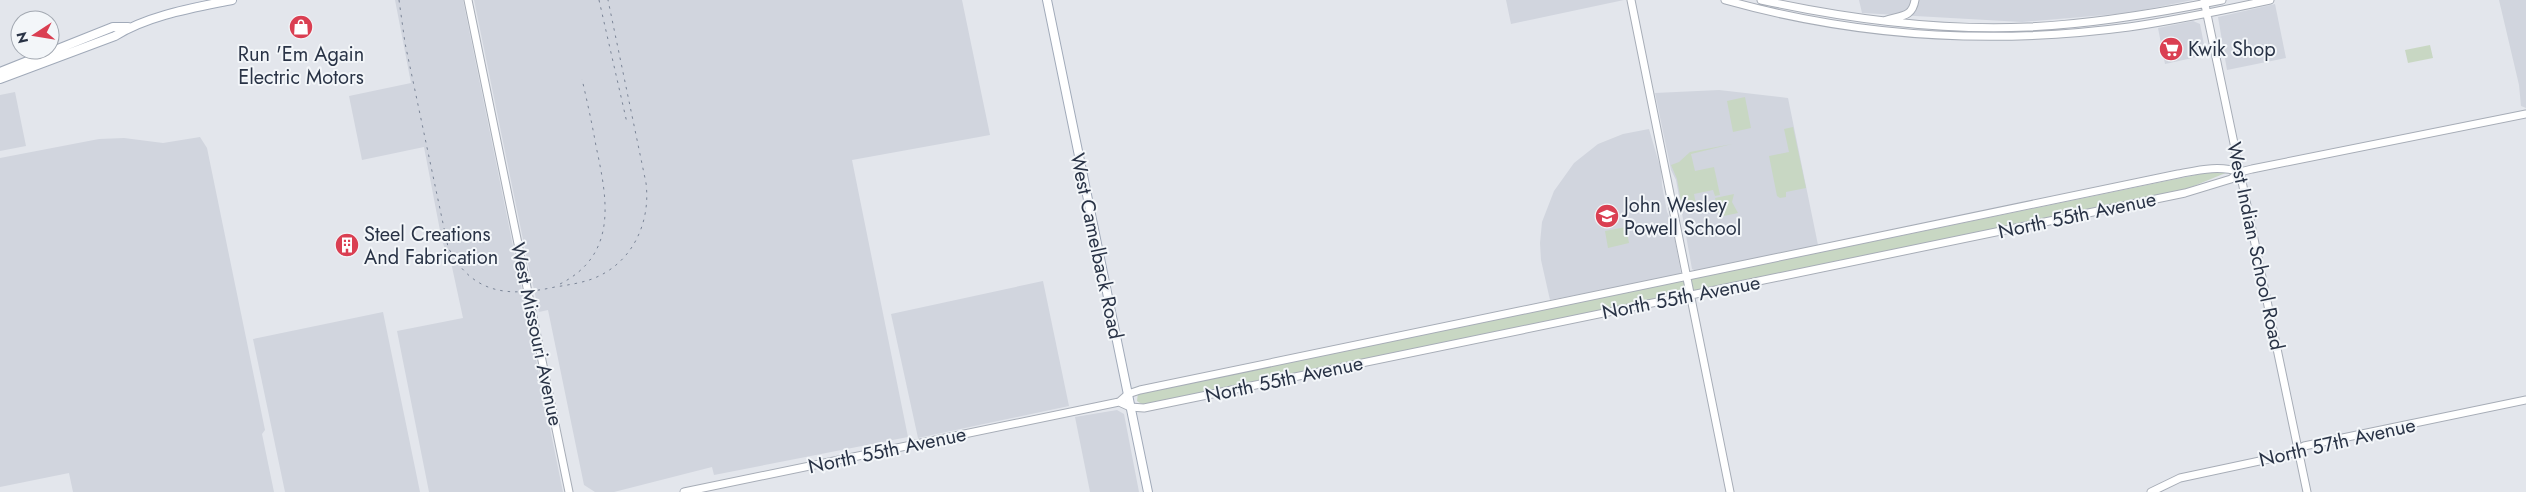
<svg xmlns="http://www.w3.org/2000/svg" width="2526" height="492" viewBox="0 0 2526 492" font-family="Jost,sans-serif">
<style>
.built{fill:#d1d5de}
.green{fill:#c8d7c3}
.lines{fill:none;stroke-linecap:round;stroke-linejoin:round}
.secondary-casing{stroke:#a7adb7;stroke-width:9}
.primary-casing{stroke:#a1aab9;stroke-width:10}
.secondary{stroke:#fff;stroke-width:7}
.primary{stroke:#fff;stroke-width:8}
.rail{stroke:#7b8597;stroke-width:1;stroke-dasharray:2.5 5;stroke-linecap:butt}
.labels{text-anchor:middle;stroke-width:4;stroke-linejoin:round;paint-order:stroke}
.poi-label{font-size:20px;fill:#293346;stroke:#f3f6f9;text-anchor:start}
.street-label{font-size:20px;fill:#293346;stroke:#f3f6f9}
</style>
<rect width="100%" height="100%" fill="#e3e6ec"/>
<!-- built -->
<path class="built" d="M395,0h68l100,492h-134l-32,-161 66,-13 -11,-51 -10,-26 -18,-94 -62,13 -13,-64 62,-13z
M474,0h488l28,135 -138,25 56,277 -194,38 -2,-8 -98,25h-19l-11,-7 -36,-175 -9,2 -12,-53z
M1506,0h118l-113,24z
M1859,0h334l-65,13 -106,9 -160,-9z
M2499,0h27v108l-5,-2 -2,-21z
M2275,4l11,54 -59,12 -9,-53z
M2193,21l7,3 6,31 -41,9 -7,-36z
M1719,90l69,8 30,147 -122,26 -4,-2 -16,-89 -5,-10 -16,-77z
M15,92l11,54 -26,5v-56z
M1649,129l12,41 1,15 5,27 4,8 10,53 -5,3 -126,24 -9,-40 -1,-17 2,-21 12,-31 20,-28 24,-19 25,-10z
M200,137l7,11 58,282 -3,4 12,58h-201l-4,-19 -69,14v-329l99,-19 25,-1 39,5z
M1043,281l26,125 -151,32 -27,-124z
M383,312l37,180h-135l-32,-153z
M1117,410l7,4 15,78h-49l-15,-75z"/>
<!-- green -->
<path class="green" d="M2430,45l3,13 -25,5 -3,-13z
M1745,97l6,31 -18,4 -6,-31z
M1793,127l13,61 -20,4v5l-6,1 -3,-2 -8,-40 20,-4 -5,-23z
M1732,144l-41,10 4,17 19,-4 6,28 -5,1 -2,-6 -19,4 2,10 -14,3 -5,-28 -6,-14 8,-3 11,-10z
M2215,171l13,1 -44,18 -1041,215 -6,-4 1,-8z
M1734,194l-2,8 6,11 -19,4 -4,-19z
M1626,227l3,16 -21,5 -3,-17z"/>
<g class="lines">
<!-- secondary casing -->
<g class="secondary-casing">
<path id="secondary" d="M468,0l101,492
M1631,0l99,492
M1725,0c132,37 269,45 404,27 48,-7 95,-17 141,-27
M1761,0c87,19 177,31 267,27 65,-3 130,-14 194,-27
M2204,0l103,492
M1884,21c15,-6 28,-2 31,-21
M1119,402l11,5 14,1 1041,-215 46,-14 9,-7 12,-3 274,-55
M684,492l435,-90 9,-8 12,-4 1038,-216c21,-4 41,-9 62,-2
M2151,492l29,-14 108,-23 16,-9 222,-46"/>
</g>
<!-- primary casing -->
<g class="primary-casing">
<path id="primary" d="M1047,0l101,492
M0,72l113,-45h15
M0,79l115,-43c34,-21 78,-28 117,-36"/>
</g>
<!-- secondary -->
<use href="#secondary" class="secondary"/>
<!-- primary -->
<use href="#primary" class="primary"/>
<!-- rail -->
<path class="rail" d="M399,0l6,43 43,204c24,48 61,50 107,40 13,-2 26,-4 37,-8 40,-15 59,-56 54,-96l-38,-183
M599,0l28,123
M560,284c59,-30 47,-86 36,-138 -4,-23 -9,-45 -14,-67"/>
</g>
<!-- icons -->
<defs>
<g id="shop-disc" transform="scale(1.25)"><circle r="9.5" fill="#da3f52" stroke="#f3f6f9"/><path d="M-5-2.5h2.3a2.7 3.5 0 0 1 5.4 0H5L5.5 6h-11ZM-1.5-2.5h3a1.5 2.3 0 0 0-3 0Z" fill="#fff"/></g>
<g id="supermarket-disc" transform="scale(1.25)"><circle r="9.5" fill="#da3f52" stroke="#f3f6f9"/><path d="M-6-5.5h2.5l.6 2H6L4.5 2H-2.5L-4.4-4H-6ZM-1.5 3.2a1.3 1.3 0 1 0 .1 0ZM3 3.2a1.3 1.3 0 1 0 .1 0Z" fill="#fff"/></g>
<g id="school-disc" transform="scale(1.25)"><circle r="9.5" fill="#da3f52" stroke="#f3f6f9"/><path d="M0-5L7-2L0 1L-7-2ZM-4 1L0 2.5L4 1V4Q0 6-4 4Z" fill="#fff"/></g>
<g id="building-disc" transform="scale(1.25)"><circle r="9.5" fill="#da3f52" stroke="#f3f6f9"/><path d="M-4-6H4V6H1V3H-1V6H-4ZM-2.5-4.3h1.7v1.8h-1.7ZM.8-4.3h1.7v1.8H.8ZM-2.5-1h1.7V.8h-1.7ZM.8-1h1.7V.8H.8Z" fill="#fff"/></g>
</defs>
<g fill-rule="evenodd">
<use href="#shop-disc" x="301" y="27"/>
<use href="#supermarket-disc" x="2171" y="49"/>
<use href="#school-disc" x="1607" y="216"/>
<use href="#building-disc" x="347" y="245"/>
</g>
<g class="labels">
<!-- poi labels -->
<g class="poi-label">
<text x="2188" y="56">Kwik Shop</text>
<text x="301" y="61" text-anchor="middle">Run 'Em Again<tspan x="301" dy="23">Electric Motors</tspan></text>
<text x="1624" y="212">John Wesley<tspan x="1624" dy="23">Powell School</tspan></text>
<text x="364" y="241">Steel Creations<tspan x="364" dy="23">And Fabrication</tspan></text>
</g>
<!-- street labels -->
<g class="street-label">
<text transform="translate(2077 215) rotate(-12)" y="7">North 55th Avenue</text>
<text transform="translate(1097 246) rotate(78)" y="7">West Camelback Road</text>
<text transform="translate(2256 246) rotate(78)" y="7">West Indian School Road</text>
<text transform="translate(1681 297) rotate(-11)" y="7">North 55th Avenue</text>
<text transform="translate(537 334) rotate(78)" y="7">West Missouri Avenue</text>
<text transform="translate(1284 379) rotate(-12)" y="7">North 55th Avenue</text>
<text transform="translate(2337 442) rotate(-13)" y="7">North 57th Avenue</text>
<text transform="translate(887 450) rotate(-12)" y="7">North 55th Avenue</text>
</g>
</g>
<!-- north arrow -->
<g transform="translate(35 35) rotate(258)"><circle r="24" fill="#f3f6f9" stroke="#a2a8b1"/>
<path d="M0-4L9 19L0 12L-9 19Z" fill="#da3f52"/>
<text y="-8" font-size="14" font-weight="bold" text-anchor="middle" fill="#293346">N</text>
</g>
</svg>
